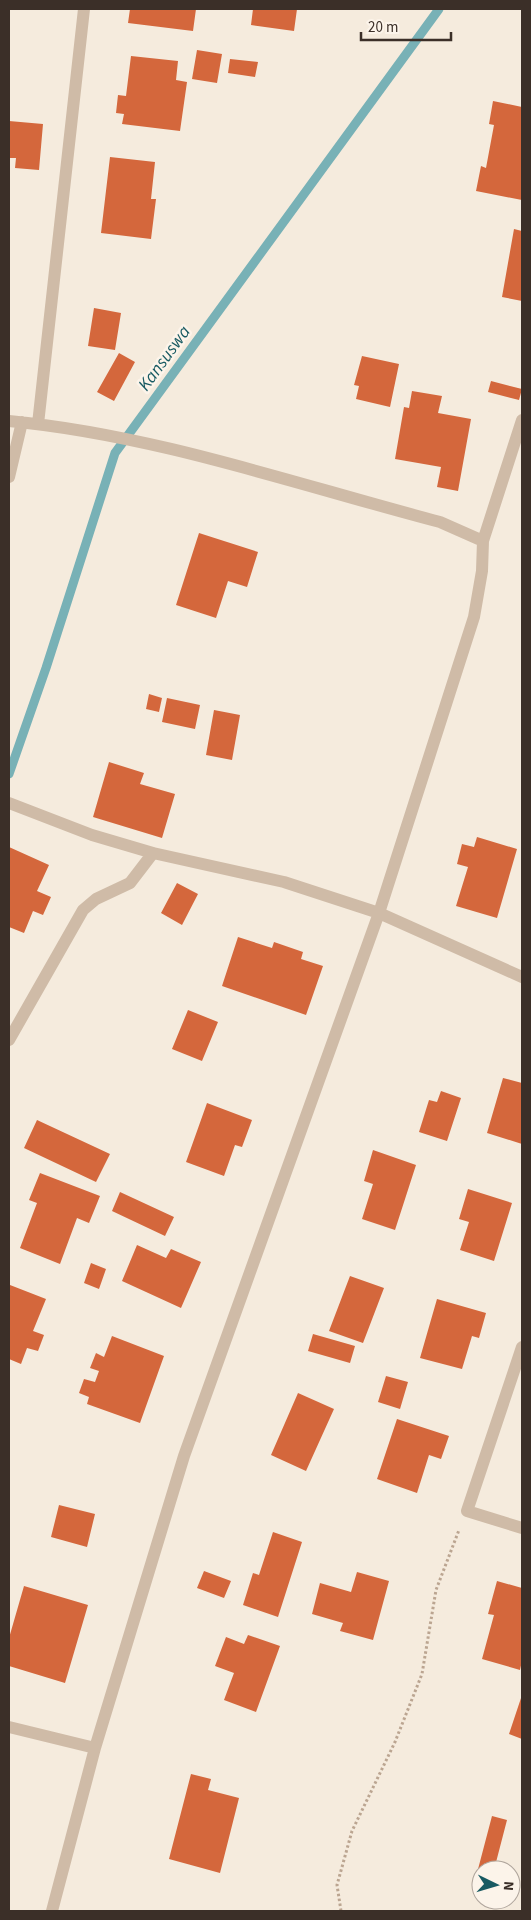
<svg xmlns="http://www.w3.org/2000/svg" width="531" height="1920" viewBox="0 0 531 1920" font-family="'Source Sans 3',sans-serif">
<style>
.lines{fill:none;stroke-linecap:round;stroke-linejoin:round}
.stream{stroke:#78b1b6;stroke-width:9}
.building{fill:#d4673c}
.path{stroke:#bba591;stroke-width:3;stroke-dasharray:2.5 2.5;stroke-linecap:butt}
.street{stroke:#cfbba7;stroke-width:12}
.labels{text-anchor:middle;stroke-width:5;stroke-linejoin:round;paint-order:stroke}
.water-label{font-size:18px;font-style:italic;fill:#185a62;stroke:#fcf4ea}
</style>
<rect width="100%" height="100%" fill="#f5ebdd"/>
<g class="lines">
<!-- stream -->
<path class="stream" d="M9,774l37,-106 69,-215 324,-444"/>
</g>
<!-- building -->
<path class="building" d="M130,9h66l-3,22 -65,-8z
M253,9h44l-3,22 -43,-6z
M197,50l25,4 -5,29 -25,-4z
M131,56l47,5 -2,19 11,2 -7,49 -58,-7 2,-10 -8,-1 2,-18 8,1z
M230,59l28,3 -3,15 -27,-4z
M493,101l29,6v93l-46,-9 5,-25 5,2 8,-43 -5,-1z
M9,121l34,3 -4,46 -24,-2 1,-10h-7z
M110,157l45,5 -4,37h5l-5,40 -50,-6z
M514,229l8,2v70l-20,-4z
M94,308l27,5 -6,37 -27,-4z
M119,353l16,9 -21,39 -17,-9z
M362,356l37,8 -9,43 -34,-8 3,-13 -5,-1z
M491,381l31,8 -3,11 -31,-8z
M412,391l30,5 -4,17 33,6 -13,72 -21,-4 4,-20 -46,-8 9,-52 5,1z
M199,533l59,19 -11,35 -19,-6 -12,37 -40,-13z
M149,694l13,4 -3,14 -13,-3z
M167,698l33,7 -5,24 -33,-7z
M214,710l26,5 -8,45 -26,-5z
M109,762l35,11 -4,11 35,10 -13,44 -69,-21z
M477,837l40,12 -20,69 -41,-12 12,-39 -11,-3 5,-20 12,3z
M9,847l40,18 -12,26 14,6 -8,18 -10,-4 -9,22 -15,-6z
M177,883l21,11 -16,31 -21,-12z
M238,937l34,11 2,-6 29,10 -2,7 22,7 -17,49 -84,-29z
M188,1010l30,12 -16,39 -30,-12z
M503,1078l19,5v61l-35,-11z
M441,1091l20,7 -14,43 -28,-9 10,-32 8,2z
M207,1103l45,17 -10,27 -7,-2 -11,31 -38,-14z
M37,1120l73,34 -14,28 -72,-34z
M373,1150l43,15 -21,65 -33,-11 11,-35 -9,-3z
M40,1173l60,23 -11,27 -12,-5 -17,46 -40,-16 17,-45 -8,-3z
M468,1189l44,14 -18,58 -34,-11 9,-28 -10,-3z
M120,1192l54,25 -9,19 -53,-25z
M137,1245l29,13 5,-9 30,13 -20,46 -59,-27z
M91,1263l15,6 -7,20 -15,-6z
M350,1276l34,12 -21,55 -34,-12z
M10,1285l36,14 -13,32 11,4 -6,16 -11,-3 -6,16 -12,-5z
M437,1299l49,14 -7,25 -7,-2 -10,33 -42,-11z
M313,1334l42,12 -5,17 -42,-12z
M112,1336l52,20 -24,67 -53,-19 2,-7 -10,-4 5,-14 11,3 4,-11 -9,-3 6,-15 8,4z
M386,1376l22,6 -8,27 -22,-7z
M298,1393l36,16 -28,62 -35,-16z
M397,1419l52,17 -8,23 -12,-4 -12,38 -40,-14z
M59,1505l36,9 -8,33 -36,-10z
M273,1532l29,10 -24,75 -35,-12 10,-32 6,2z
M204,1571l27,10 -7,17 -27,-10z
M357,1572l32,9 -16,59 -33,-9 3,-8 -31,-9 8,-31 31,9z
M497,1581l25,7v73l-2,9 -38,-11 12,-44 -6,-1z
M24,1586l64,19 -23,78 -56,-17v-28z
M248,1635l32,11 -24,66 -32,-12 10,-27 -19,-7 11,-29 18,7z
M522,1695v44l-13,-5z
M191,1774l20,5 -3,11 31,8 -19,75 -51,-14z
M492,1816l15,4 -13,50h-13v4l-4,-1z"/>
<g class="lines">
<!-- path -->
<path class="path" d="M341,1911l-4,-26 15,-54 43,-89 27,-68 14,-84 23,-60"/>
<!-- street -->
<path class="street" d="M9,421c147,14 289,64 431,101l43,19
M38,424l46,-415
M9,477l13,-55
M9,803l83,32 61,18 131,29 95,31 143,64
M9,1040l74,-130 13,-11 34,-16 23,-30
M522,1347l-55,164 55,17
M9,1727l86,21
M52,1911l43,-163 89,-292 195,-543 95,-296 8,-46 1,-30 39,-121"/>
</g>
<g class="labels">
<!-- water labels -->
<g class="water-label">
<text transform="translate(164 358) rotate(-54)" y="6">Kansuswa</text>
</g>
</g>
<!-- border -->
<rect width="531" height="1920" fill="none" stroke="#3b2f28" stroke-width="20"/>
<!-- north arrow -->
<g transform="translate(496 1885) rotate(95)"><circle r="24" fill="#fcf4ea" stroke="#afa59c"/>
<path d="M0-4L9 19L0 12L-9 19Z" fill="#185a62"/>
<text y="-8" font-size="14" font-weight="bold" text-anchor="middle" fill="#3b2f28">N</text>
</g>
<!-- scale -->
<path d="M361 32v8h90v-8" fill="none" stroke="#3b2f28" stroke-width="2.5"/>
<text x="368" y="32" font-size="15" fill="#3b2f28" stroke="#fcf4ea" stroke-width="4" paint-order="stroke">20 m</text>
</svg>
